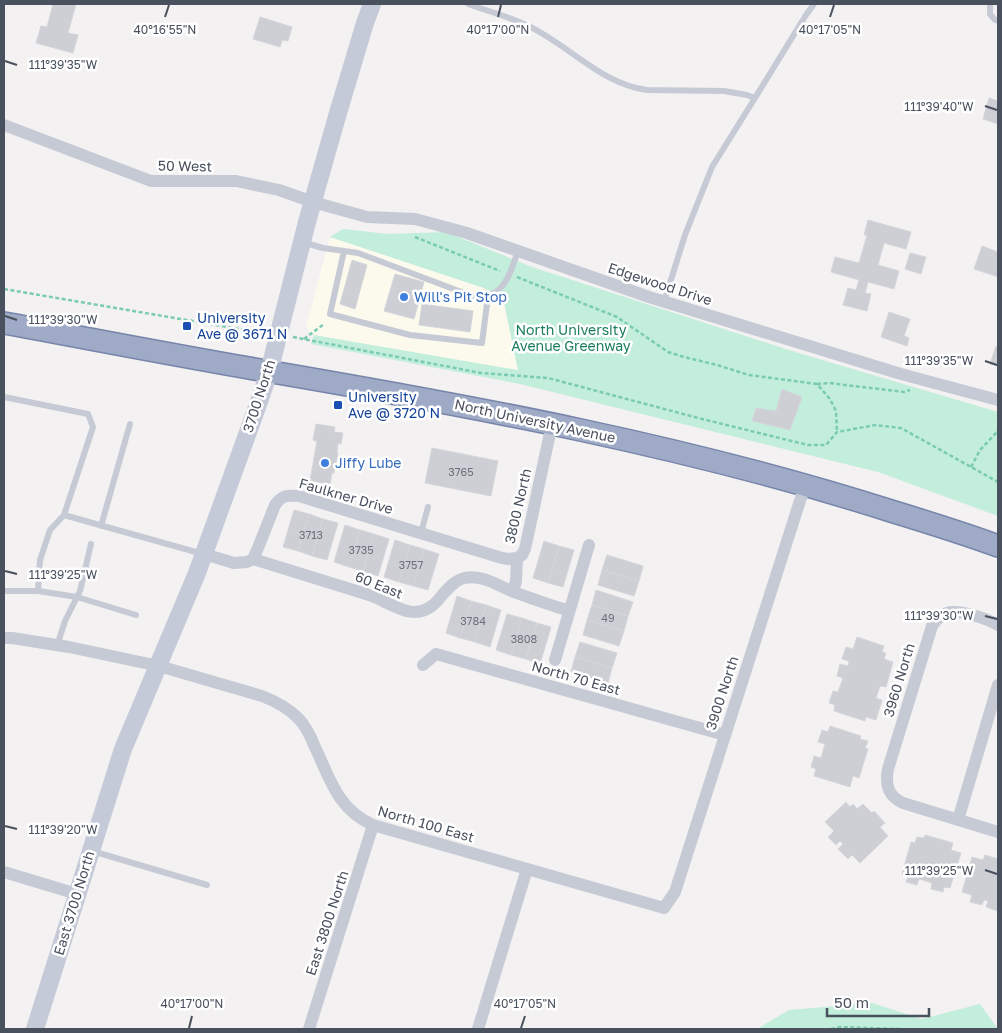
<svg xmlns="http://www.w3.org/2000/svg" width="1002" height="1033" viewBox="0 0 1002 1033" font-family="'Golos Text',sans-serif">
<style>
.commercial{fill:#fcfaec}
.green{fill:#c2eedb}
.building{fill:#cecfd5;stroke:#d5d6dc}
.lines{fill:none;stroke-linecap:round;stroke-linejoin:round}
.trunk-casing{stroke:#7685a9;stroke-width:24}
.path{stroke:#7bcbb3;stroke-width:2.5;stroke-dasharray:4 2.5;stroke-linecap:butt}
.service{stroke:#c5cad5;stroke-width:6}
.minor{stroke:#c5cad5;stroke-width:12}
.secondary{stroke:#c4cad8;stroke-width:18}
.trunk{stroke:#9eaac6;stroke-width:21}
.ticks{fill:none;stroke:#49505e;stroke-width:2}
.shop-dot{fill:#3f7fe0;stroke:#fff;stroke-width:2}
.transit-dot{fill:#1a4fb4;stroke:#fff;stroke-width:2}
.labels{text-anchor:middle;stroke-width:5;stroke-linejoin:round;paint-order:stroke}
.number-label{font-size:11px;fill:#6a707c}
.street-label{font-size:14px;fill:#49505e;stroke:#fff}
.shop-label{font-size:14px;fill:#366cbe;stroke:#fff;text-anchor:start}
.transit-label{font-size:14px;fill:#164399;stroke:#fff;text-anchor:start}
.park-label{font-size:14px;fill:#1c7d5f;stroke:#fff}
.ticks-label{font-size:12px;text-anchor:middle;fill:#49505e;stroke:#fff;stroke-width:5;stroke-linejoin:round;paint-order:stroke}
</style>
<rect width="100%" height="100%" fill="#f3f1f1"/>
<!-- commercial -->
<path class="commercial" d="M330,237l154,51 19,10 15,72 -38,-2 -166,-33 -8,-8z"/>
<!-- green -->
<path class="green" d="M343,229l45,5 58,-2 86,35 260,84 206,61v104l-120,-44 -358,-88 -209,-40 3,-9 204,35 -15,-72 -19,-10 -154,-51z
M872,1003l50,16 58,-15 18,25h-241l32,-19z"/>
<!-- building -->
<path class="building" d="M53,4h23l-8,29 10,2 -5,18 -37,-10 5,-17 6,1z
M260,17l32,10 -4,14 -6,-1 -2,7 -27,-8z
M989,98l9,3v23l-15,-5z
M868,220l43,12 -5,17 -22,-6 -6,22 21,6 -5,18 -26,-7 -3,11 6,1 -4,17 -24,-6 5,-17 8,2 3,-10 -28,-8 4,-15 24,6 8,-28h-3z
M982,246l16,6v25l-24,-8z
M910,253l16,4 -5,17 -16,-5z
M352,260l15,5 -12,44 -15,-5z
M395,274l29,8 -10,37 -30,-8z
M422,304l51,7 -3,21 -51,-7z
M889,312l21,7 -6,17 5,2 -2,8 -26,-9z
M996,346l2,1v19l-8,-2z
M782,389l20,8 -12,33 -38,-9 4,-13 20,3z
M316,424l19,3 -1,5 9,1 -2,11 -3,-1 -1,9 1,1 -4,20h-2l-2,11 -20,-3 7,-40 -4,-1z
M432,448l66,13 -7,35 -66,-13z
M294,510l15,4 -11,37 -15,-4z
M309,514l14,5 -11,37 -14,-5z
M323,519l15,4 -11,37 -15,-4z
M345,525l15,5 -11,37 -15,-5z
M360,530l14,4 -11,37 -14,-4z
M374,534l15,5 -11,37 -15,-5z
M395,540l15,5 -11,37 -15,-5z
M544,541l15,5 -11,37 -15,-5z
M410,545l14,4 -11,37 -14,-4z
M559,546l15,4 -11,37 -15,-4z
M424,549l15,5 -11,36 -15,-4z
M607,555l36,11 -4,15 -37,-11z
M602,570l37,11 -5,15 -36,-11z
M596,590l37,12 -5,14 -36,-11z
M457,596l14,5 -11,37 -14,-5z
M471,601l15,4 -11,37 -15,-4z
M486,605l15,5 -11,37 -15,-5z
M592,605l36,11 -4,15 -37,-11z
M507,614l15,4 -11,37 -15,-5z
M522,618l15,5 -11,36 -15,-4z
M587,620l37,11 -5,15 -36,-11z
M537,623l14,4 -11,37 -14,-5z
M857,637l27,9 -2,6 4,1 -2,6 9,3 -7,25 -6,-1 -4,12 6,2 -6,20 -10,-3 -1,4 -31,-10 1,-6 -6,-2 4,-12 5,1 5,-14 -6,-2 3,-12 8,2 1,-5 -7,-2 4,-12 7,2z
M580,642l37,11 -5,15 -37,-11z
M575,657l37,11 -4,15 -37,-11z
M830,726l31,10 -1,3 8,2 -3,7 3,1 -9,29 -6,-2 -3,11 -36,-11 2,-7 -5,-2 3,-11 7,2 4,-14 -7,-2 4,-12 6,2z
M846,802l4,5 3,-3 4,5 6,-5 9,9 2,-2 11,12 -5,4 8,9 -28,27 -8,-8 -4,4 -10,-10 5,-5 -3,-3 -4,4 -8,-8 6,-6 -9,-9z
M925,835l28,8 -2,7 10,3 -11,35 -6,-1 -1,5 -12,-3 1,-6 -13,-4 -2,6 -11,-3 2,-6 -6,-2 9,-32 4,1 2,-6 7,1z
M985,855l13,4v52l-12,-4 2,-6 -4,-1 -2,5 -12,-3 2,-7 -10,-3 10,-35 11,3z"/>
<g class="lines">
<!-- trunk casing -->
<g class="trunk-casing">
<path id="trunk" d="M4,323c87,16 174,33 262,48 211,36 421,75 625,140 36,11 72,22 107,35"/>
</g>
<!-- path -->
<path class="path" d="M415,237l85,34
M517,277l100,40 51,35 16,5 33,8 32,10 68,9 13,15 6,12 1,21
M4,289l259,44
M293,337l188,36 67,5 154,41 106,26h18l11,-13 38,-7 26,3 97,54
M304,339l20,-15
M817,384l12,-1 75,9 6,-2
M971,467l9,-17 17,-18 1,-3
M831,1029l9,-2 60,2"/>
<!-- service -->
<path class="service" d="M468,4c25,9 53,16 75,30 34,20 64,51 104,56l77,1 23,4 8,3 -43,69 -27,68 -21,67
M990,4v10l5,6 3,1
M755,98l51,-83 8,-11
M302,242l21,6 35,5 114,43c32,4 37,-20 46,-45
M344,251l-14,63 80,21 72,8 6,-47
M4,397l84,17 5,13 -29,88 139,39
M101,526l29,-102
M421,533l7,-26
M4,591h34l2,-31 10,-30 14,-15
M38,591l39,6 59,18
M57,646l8,-25 15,-30 11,-47
M92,851l115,34"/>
<!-- minor -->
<path class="minor" d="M4,125l147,56h85l43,9 34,12 54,15 48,2 52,14 182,64 252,77 97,26
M204,554l30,9 13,-1 6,-3 5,-11 17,-43c7,-10 12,-10 24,-9l203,62 6,1 9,-1
M253,559l113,35c6,2 12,4 17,7 17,8 33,18 50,4 4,-3 7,-7 10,-11 6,-6 12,-14 21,-16 19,-4 34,8 50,14 18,7 37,13 55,19
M513,592l3,-11 1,-23 5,-3 3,-6 27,-125
M998,625c-10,-6 -39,-16 -51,-12 -7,2 -11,7 -15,13l-44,143c-3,16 0,27 15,34l95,29
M4,638h8l57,9 90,19 103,30c13,5 25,11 36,22 8,8 13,19 17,29 15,32 23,63 58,78l291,83 11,-16 130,-407
M555,660l34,-115
M423,665l13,-11 289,81
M958,820l40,-135
M4,872l73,22
M309,1029l64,-204
M478,1029l49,-160"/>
<!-- secondary -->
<path class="secondary" d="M35,1029l88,-280 74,-176 63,-174 9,-27 38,-150 31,-109 27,-90 7,-19"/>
<!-- trunk -->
<use href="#trunk" class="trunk"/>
</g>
<!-- ticks -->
<path class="ticks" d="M165,17l4,-12M498,17l3,-12M830,17l4,-12M5,61l12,4M985,106l12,4M5,316l12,4M985,361l12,4M5,571l12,3M985,616l12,3M5,826l12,3M985,870l12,4M189,1028l3,-12M521,1028l4,-12"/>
<!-- markers -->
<g class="shop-dot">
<circle cx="404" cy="297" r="5"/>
<circle cx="325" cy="463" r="5"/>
</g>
<g class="transit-dot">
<rect x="182" y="321" width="10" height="10" rx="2.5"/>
<rect x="333" y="400" width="10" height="10" rx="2.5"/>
</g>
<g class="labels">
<!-- number labels -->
<g class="number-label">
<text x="461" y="476">3765</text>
<text x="311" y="539">3713</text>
<text x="361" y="554">3735</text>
<text x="411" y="569">3757</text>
<text x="608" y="622">49</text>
<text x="473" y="625">3784</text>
<text x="524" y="643">3808</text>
</g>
<!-- street labels -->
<g class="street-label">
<text transform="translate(185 166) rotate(1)" y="5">50 West</text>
<text transform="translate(660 284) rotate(18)" y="5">Edgewood Drive</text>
<text transform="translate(259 396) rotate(-72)" y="5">3700 North</text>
<text transform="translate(535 421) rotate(12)" y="5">North University Avenue</text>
<text transform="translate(346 496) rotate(16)" y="5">Faulkner Drive</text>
<text transform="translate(518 506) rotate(-77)" y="5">3800 North</text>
<text transform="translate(379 585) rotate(22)" y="5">60 East</text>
<text transform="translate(576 678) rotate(16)" y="5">North 70 East</text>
<text transform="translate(899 680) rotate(-73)" y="5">3960 North</text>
<text transform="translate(722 693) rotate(-72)" y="5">3900 North</text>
<text transform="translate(426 824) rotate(16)" y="5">North 100 East</text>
<text transform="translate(74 903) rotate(-73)" y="5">East 3700 North</text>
<text transform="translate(327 923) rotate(-72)" y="5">East 3800 North</text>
</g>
<!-- shop labels -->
<g class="shop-label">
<text x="414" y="302">Will's Pit Stop</text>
<text x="335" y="468">Jiffy Lube</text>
</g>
<!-- transit labels -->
<g class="transit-label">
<text x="197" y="323">University<tspan x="197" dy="16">Ave @ 3671 N</tspan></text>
<text x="348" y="402">University<tspan x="348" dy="16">Ave @ 3720 N</tspan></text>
</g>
<!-- park labels -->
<g class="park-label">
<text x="571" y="335">North University<tspan x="571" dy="16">Avenue Greenway</tspan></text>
</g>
</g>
<g class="ticks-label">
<text x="165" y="34">40°16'55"N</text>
<text x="498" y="34">40°17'00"N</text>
<text x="830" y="34">40°17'05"N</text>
<text x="63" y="69">111°39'35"W</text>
<text x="939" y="111">111°39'40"W</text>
<text x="63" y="324">111°39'30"W</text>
<text x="939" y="365">111°39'35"W</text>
<text x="63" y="579">111°39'25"W</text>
<text x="939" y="620">111°39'30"W</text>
<text x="63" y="834">111°39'20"W</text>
<text x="939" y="875">111°39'25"W</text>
<text x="192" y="1008">40°17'00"N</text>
<text x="525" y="1008">40°17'05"N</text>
</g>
<!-- border -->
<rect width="1002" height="1033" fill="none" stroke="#49505e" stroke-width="10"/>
<!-- scale -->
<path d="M827 1008v8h102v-8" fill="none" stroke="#49505e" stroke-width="2.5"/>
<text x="834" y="1008" font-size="15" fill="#49505e" stroke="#ffffff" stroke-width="4" paint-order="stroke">50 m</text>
</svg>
